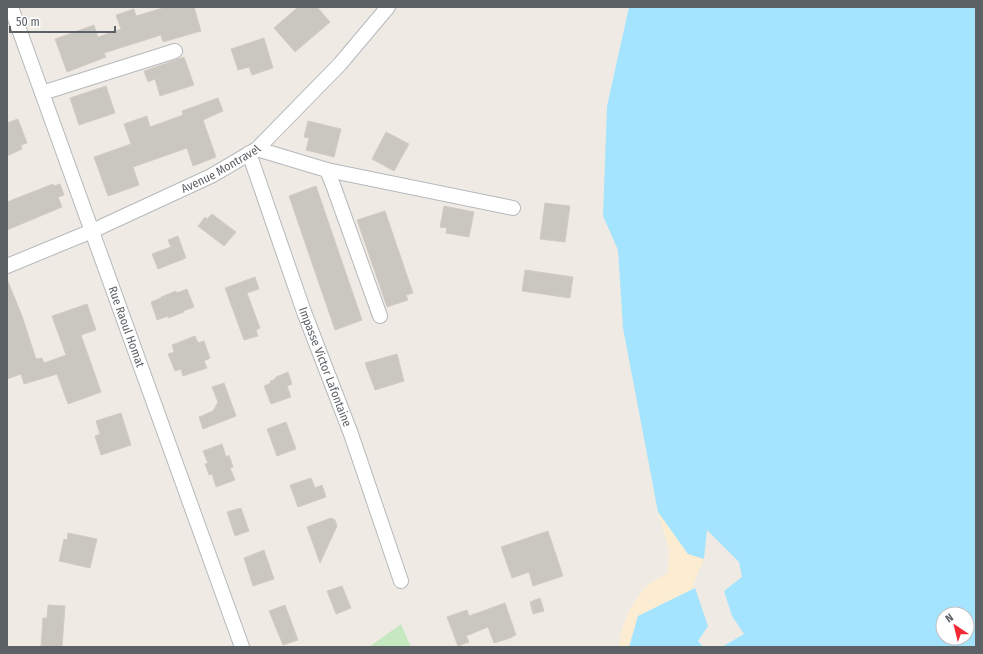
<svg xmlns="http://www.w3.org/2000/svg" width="983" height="654" viewBox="0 0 983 654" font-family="'Fira Sans Condensed',sans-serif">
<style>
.green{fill:#c5e8c0}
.sand{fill:#fcecd2}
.water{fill:#a4e4ff;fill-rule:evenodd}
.building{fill:#cac6c0;stroke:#d4ccc2}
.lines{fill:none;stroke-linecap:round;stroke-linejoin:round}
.minor-casing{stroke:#b5b8bc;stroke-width:16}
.minor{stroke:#fff;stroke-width:14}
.labels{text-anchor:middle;stroke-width:3;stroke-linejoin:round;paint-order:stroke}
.street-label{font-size:12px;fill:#5c6165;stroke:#fff}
</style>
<rect width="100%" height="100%" fill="#efebe4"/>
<!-- green -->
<path class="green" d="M401,624l10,23h-42z"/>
<!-- sand -->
<path class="sand" d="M629,7l78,523 -3,29 -13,31 -53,26v31h-19c1,-21 13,-45 27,-60 6,-6 15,-10 22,-14l1,-23 -11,-38 -35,-184 -5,-78 -15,-34 4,-110z"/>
<!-- water -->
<path class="water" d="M629,7h347v640h-254l22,-13 -12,-18 -8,-25 18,-14 -3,-15 -32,-32 -3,29 -16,-5 -30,-42 -35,-184 -5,-78 -15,-34 4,-110zM943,614h24v24h-24z
M695,588l13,38 -10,15 5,6h-74l9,-31z"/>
<!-- building -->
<path class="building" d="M166,7h28l7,24 -38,11 -2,-7 -57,18 2,4 -39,15 -12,-33 39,-14 4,12 23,-8 -5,-14 18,-6 2,7z
M298,7h19l13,15 -35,30 -21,-24z
M264,38l9,30 -21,7 -3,-8 -11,3 -7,-21z
M184,57l10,28 -34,11 -5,-17 -7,3 -4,-11z
M106,86l9,27 -36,12 -9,-27z
M218,98l5,13 -20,9 13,37 -23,9 -6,-18 -54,19 6,18 -31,11 -14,-39 37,-13 -7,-20 23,-8 3,11 33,-12 -1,-4z
M18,119l9,24 -6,2 1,4 -15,7v-33z
M308,121l33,8 -7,28 -28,-7 3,-12 -5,-1z
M386,132l23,12 -15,27 -22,-12z
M53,184l1,2 6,-2 4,11 -6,2 4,10 -55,23v-28z
M316,186l46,134 -27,10 -46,-134z
M545,203l25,3 -5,36 -25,-3z
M444,206l30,6 -5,25 -23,-4 1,-5 -7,-1z
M385,211l28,82 -7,2 2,5 -21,7 -30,-87z
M212,214l24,18 -12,14 -26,-20 7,-9 2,2z
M178,236l8,22 -28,11 -6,-15 19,-7 -3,-7z
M525,270l48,7 -3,21 -48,-7z
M255,277l4,12 -12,4 13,35 -4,2 2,6 -14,4 -19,-52z
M7,279l15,37 14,43 6,-1 2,5 22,-8 -14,-39 35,-12 9,26 -15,5 20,57 -33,12 -11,-30 -33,10 -3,-10 -14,5z
M187,289l7,18 -11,4 1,1 -16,6v-2l-11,4 -6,-18 10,-4v-1l15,-6 1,2z
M195,336l3,7 6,-2 6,17 -6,3 3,7 -24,8 -2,-7 -6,2 -7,-17 6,-2 -2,-7z
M397,354l7,27 -29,9 -10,-27z
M288,372l4,12 -5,2 4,11 -20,7 -7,-18 7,-3 -1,-2 4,-1 2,-3z
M224,383l12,33 -33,13 -4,-12 14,-6 5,-9 -6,-15z
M121,413l10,32 -30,10 -6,-19 5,-2 -4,-13z
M286,422l10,27 -19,7 -10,-27z
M222,444l4,13 3,-2 4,12 -3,1 5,12 -19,7 -4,-13 -3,1 -4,-11 3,-1 -5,-12z
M311,478l4,10 7,-3 4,12 -28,10 -8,-22z
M241,508l8,23 -14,5 -8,-24z
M331,518l4,2 2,6 -17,37 -13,-36z
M548,531l15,45 -30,10 -4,-14 -17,6 -11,-31z
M68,533l29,6 -7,29 -31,-7 5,-22 3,1z
M264,550l10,29 -21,7 -9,-28z
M342,586l9,22 -15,6 -9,-23z
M540,598l4,13 -11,3 -3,-12z
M505,603l11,32 -6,3 -16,5 -6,-16 -22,9 3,6 -11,4 -11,-29 20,-7 2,6z
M48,605l17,1 -3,41h-21l2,-29h4z
M285,605l13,35 -15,5 -14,-34z"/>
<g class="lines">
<!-- minor casing -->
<g class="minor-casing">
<g id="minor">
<path id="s1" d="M11,7l231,640"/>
<path d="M42,93l133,-42"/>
<path d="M257,149l70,21 6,15 47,131"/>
<path id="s2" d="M249,153l55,159 47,122 50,147"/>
<path d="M327,170l186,38"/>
<path id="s3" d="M7,266l85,-35 119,-55 46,-27 83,-85 48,-57"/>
</g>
</g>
<!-- minor -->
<use href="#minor" class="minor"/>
</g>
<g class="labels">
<!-- street labels -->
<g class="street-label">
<text dy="4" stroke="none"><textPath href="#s3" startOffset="235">Avenue Montravel</textPath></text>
<text dy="4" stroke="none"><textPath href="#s1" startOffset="340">Rue Raoul Homat</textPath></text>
<text dy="4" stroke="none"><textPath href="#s2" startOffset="227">Impasse Victor Lafontaine</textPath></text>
</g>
</g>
<!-- border -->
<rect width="983" height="654" fill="none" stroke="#5c6165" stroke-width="16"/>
<!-- north arrow -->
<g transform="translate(955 626) rotate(325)"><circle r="19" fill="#ffffff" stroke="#bec0c1"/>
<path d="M0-3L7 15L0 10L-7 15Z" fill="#f02935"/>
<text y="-6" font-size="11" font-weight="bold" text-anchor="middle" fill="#5c6165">N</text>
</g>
<!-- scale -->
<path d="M10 26v6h105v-6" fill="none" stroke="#5c6165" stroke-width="2"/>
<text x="16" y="26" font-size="12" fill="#5c6165" stroke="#ffffff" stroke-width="3" paint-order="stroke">50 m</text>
</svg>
